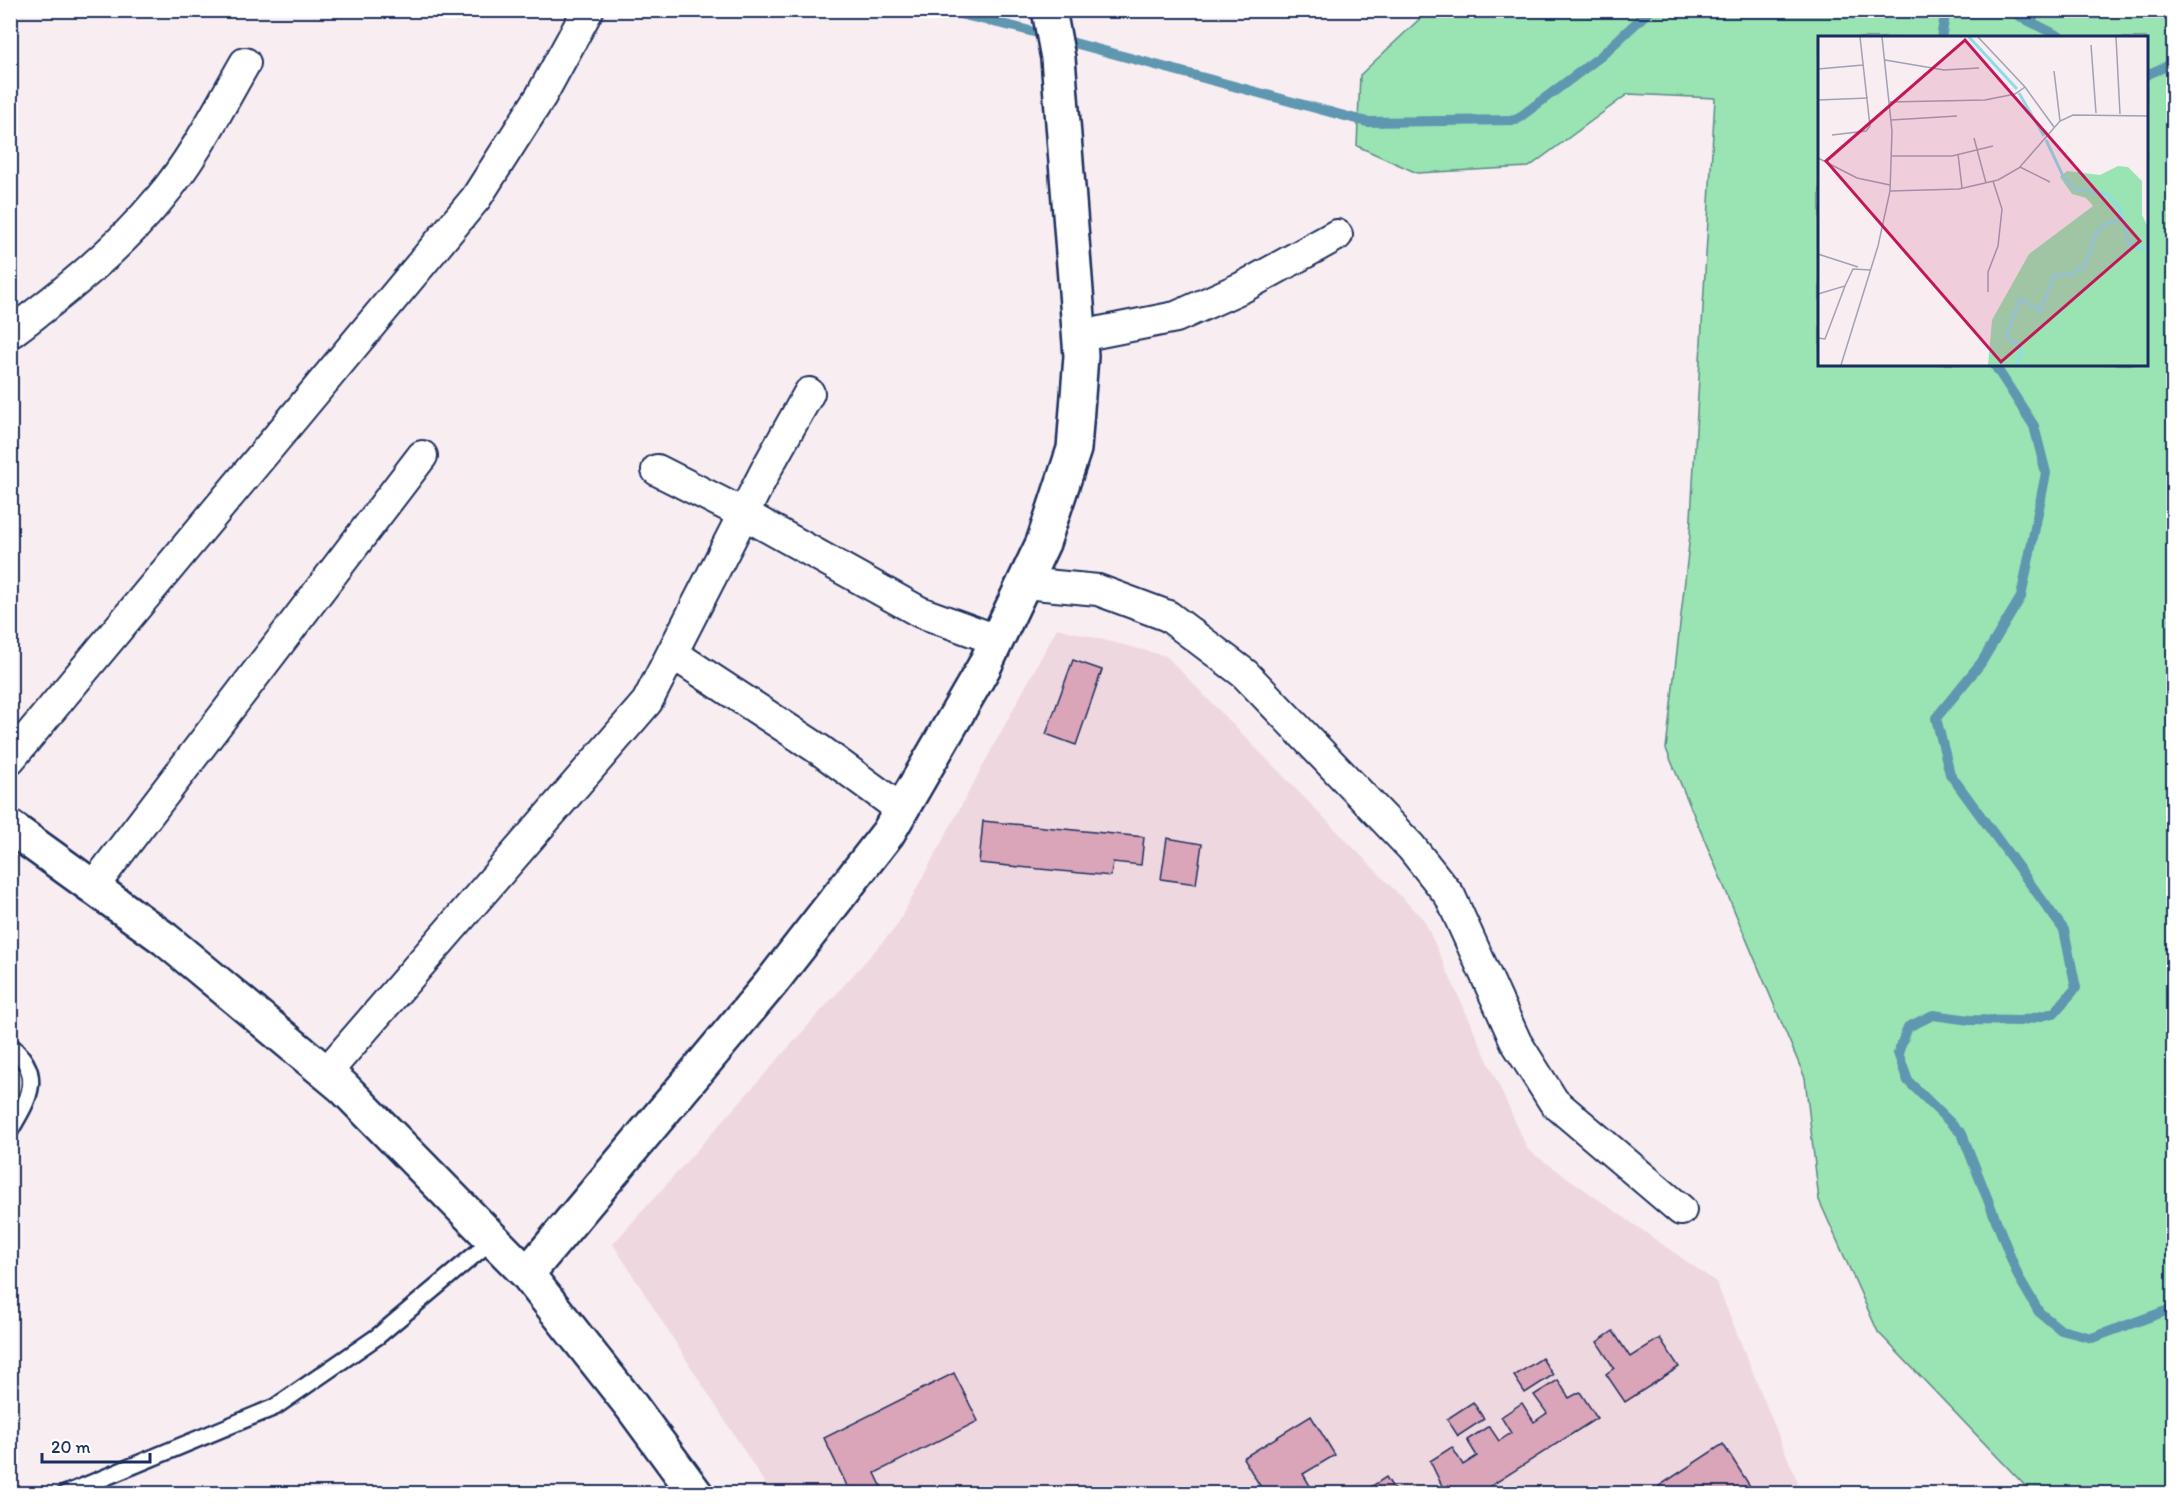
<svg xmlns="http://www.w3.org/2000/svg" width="2184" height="1504" viewBox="0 0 2184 1504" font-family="Itim,sans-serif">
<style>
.built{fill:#efd7e0}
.green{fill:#9ae3b2;stroke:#5a8988;stroke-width:1.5;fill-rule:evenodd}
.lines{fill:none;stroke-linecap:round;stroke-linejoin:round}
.stream{stroke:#5f97b0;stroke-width:10}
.building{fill:#daa4b9;stroke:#1b2f5e;stroke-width:1.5}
.lane-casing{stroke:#1b2f5e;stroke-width:20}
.street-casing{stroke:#1b2f5e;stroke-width:34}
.secondary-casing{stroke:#1b2f5e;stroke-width:38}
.lane{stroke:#fff;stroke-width:15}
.street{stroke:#fff;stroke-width:30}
.secondary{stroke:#fff;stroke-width:33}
.inset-river{fill:none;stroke:#8cdde7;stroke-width:3}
.inset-road{fill:none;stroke:#a0a1b6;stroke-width:1.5}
.view{fill:#c2185b;fill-opacity:0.15;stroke:#c2185b;stroke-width:3}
.inset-edge{fill:none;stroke:#1b2f5e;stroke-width:3}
</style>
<rect width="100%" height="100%" fill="#f8edf1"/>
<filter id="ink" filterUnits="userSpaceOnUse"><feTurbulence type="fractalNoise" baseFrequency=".0167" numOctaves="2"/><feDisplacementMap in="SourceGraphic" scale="12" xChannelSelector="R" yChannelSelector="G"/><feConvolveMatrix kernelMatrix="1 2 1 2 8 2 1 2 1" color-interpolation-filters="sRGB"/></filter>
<g filter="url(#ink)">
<!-- built -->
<path class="built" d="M1057,628l109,28 258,264 104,230 188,132 86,211h-1031l-158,-249 283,-317z"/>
<!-- green -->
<path class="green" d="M1428,11h745v1482h-141l-154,-161 -59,-132 -14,-122 -139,-329 24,-214 25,-437 -87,-4 -99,73 -112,6 -60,-27 3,-71zM1820,38h326v326h-326z"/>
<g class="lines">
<!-- stream -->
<path class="stream" d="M942,10l73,17 352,95 149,-2 85,-64 49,-46
M2008,10l54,28
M1941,38l5,-28
M2146,75l28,-12
M1994,364l40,62 12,47 -25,124 -40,66 -45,55 14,56 114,156 12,58 -22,25 -34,8 -50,-1 -37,-5 -25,12 -10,26 10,28 54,53 56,142 21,36 22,18 31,8 82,-30"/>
</g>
<!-- building -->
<path class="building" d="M1073,660l29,10 -26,75 -30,-11z
M983,821l161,16 -3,28 -28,-3 -2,14 -132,-13z
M1167,838l35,6 -6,40 -35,-5z
M1613,1331l17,26 30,-19 19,29 -54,35 -19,-28 8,-6 -17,-26z
M1542,1358l11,17 -28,18 -11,-17z
M954,1373l24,48 -103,52 10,21h-34l-27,-56z
M1558,1380l11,18 11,-6 17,26 -119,76h-32l-16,-33 22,-14 11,18 14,-9 -10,-16 22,-14 10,15 12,-8 -10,-16 21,-14 12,19 13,-9 -13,-18z
M1473,1402l11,17 -26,17 -11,-17z
M1311,1416l24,39 -32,19 12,20h-30l-3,-5 -7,5h-10l-22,-36z
M1723,1444l32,50h-92l-4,-8z
M1386,1477l11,17h-37z"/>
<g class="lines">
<!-- lane casing -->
<g class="lane-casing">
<path id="lane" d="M10,1045c35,29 19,54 0,86
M65,1494l210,-87 103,-71 113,-95"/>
</g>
<!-- street casing -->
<g class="street-casing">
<path id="street" d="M10,333c54,-40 107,-83 150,-135 34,-40 59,-90 85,-135
M1080,336l96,-19 67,-30 94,-52
M657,470l87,44 176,98 77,28
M1024,583l74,7 70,26 77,58 166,173 39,49 66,146 38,60 127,108
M672,653l148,97 82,60
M10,759l466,-561 65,-102 47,-86
M93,887l329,-431
M326,1073l321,-371 121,-236 41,-73"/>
</g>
<!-- secondary casing -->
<g class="secondary-casing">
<path id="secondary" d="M10,827l155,112 178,148 184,187 105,133 64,87
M527,1274l244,-291 117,-150 96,-166 59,-124 31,-94 7,-93 -23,-298 -9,-48"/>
</g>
<!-- lane -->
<use href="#lane" class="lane"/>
<!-- street -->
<use href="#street" class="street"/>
<!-- secondary -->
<use href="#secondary" class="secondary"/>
</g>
</g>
<!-- overview -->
<g transform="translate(1818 36)">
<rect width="330" height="330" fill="#f8edf1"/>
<path d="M300,130l10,1 14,14v34l6,12v138h-160l4,-45 37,-66 64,-48 -7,-8 -14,-4 -12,-17 7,-6 33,4z" fill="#9ae3b2"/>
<path class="inset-river" d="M151,1l48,52M201,57l25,43M228,104l17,36 12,13 32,5 13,15 9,35 19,7M198,329l5,-10 -1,-9 -11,-6 -2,-7 13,-34 20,12 14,-35 18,-2 13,-8 12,-34 6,-7 19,-6"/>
<path class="inset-road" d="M160,1l47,50 29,40M298,1l4,77M273,9l5,68M67,24l59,10 35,-2M0,33l45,-4M236,35l6,50M0,64l50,-2M71,66l96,-2 30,-6 10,-7M73,84l66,-4M14,99l34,-4 4,-5 -10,-89M156,102l12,45M140,118l4,34M74,120h60l41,-10M0,122l39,20 33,7M202,131l30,15M72,155l69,-2 39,-9 21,-12 41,-47 13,-6 75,1M0,218l40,13M170,256v-20l10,-26 4,-37 -9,-28M0,258l27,-8 8,-17 18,1M0,302l7,1 20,-53M23,329l37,-119 12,-55 2,-60 -10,-94"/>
<path class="view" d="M147,4l175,201 -139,121 -175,-201z"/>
<rect width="330" height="330" class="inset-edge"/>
</g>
<!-- margin -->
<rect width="2184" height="1504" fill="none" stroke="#fff" stroke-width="36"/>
<rect x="18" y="18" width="2148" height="1468" fill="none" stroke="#1b2f5e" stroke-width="2" filter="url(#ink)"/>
<!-- scale -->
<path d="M42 1453v9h108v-9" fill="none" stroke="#1b2f5e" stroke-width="3"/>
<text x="51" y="1453" font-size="18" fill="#1b2f5e" stroke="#ffffff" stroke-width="4.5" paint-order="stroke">20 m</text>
</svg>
